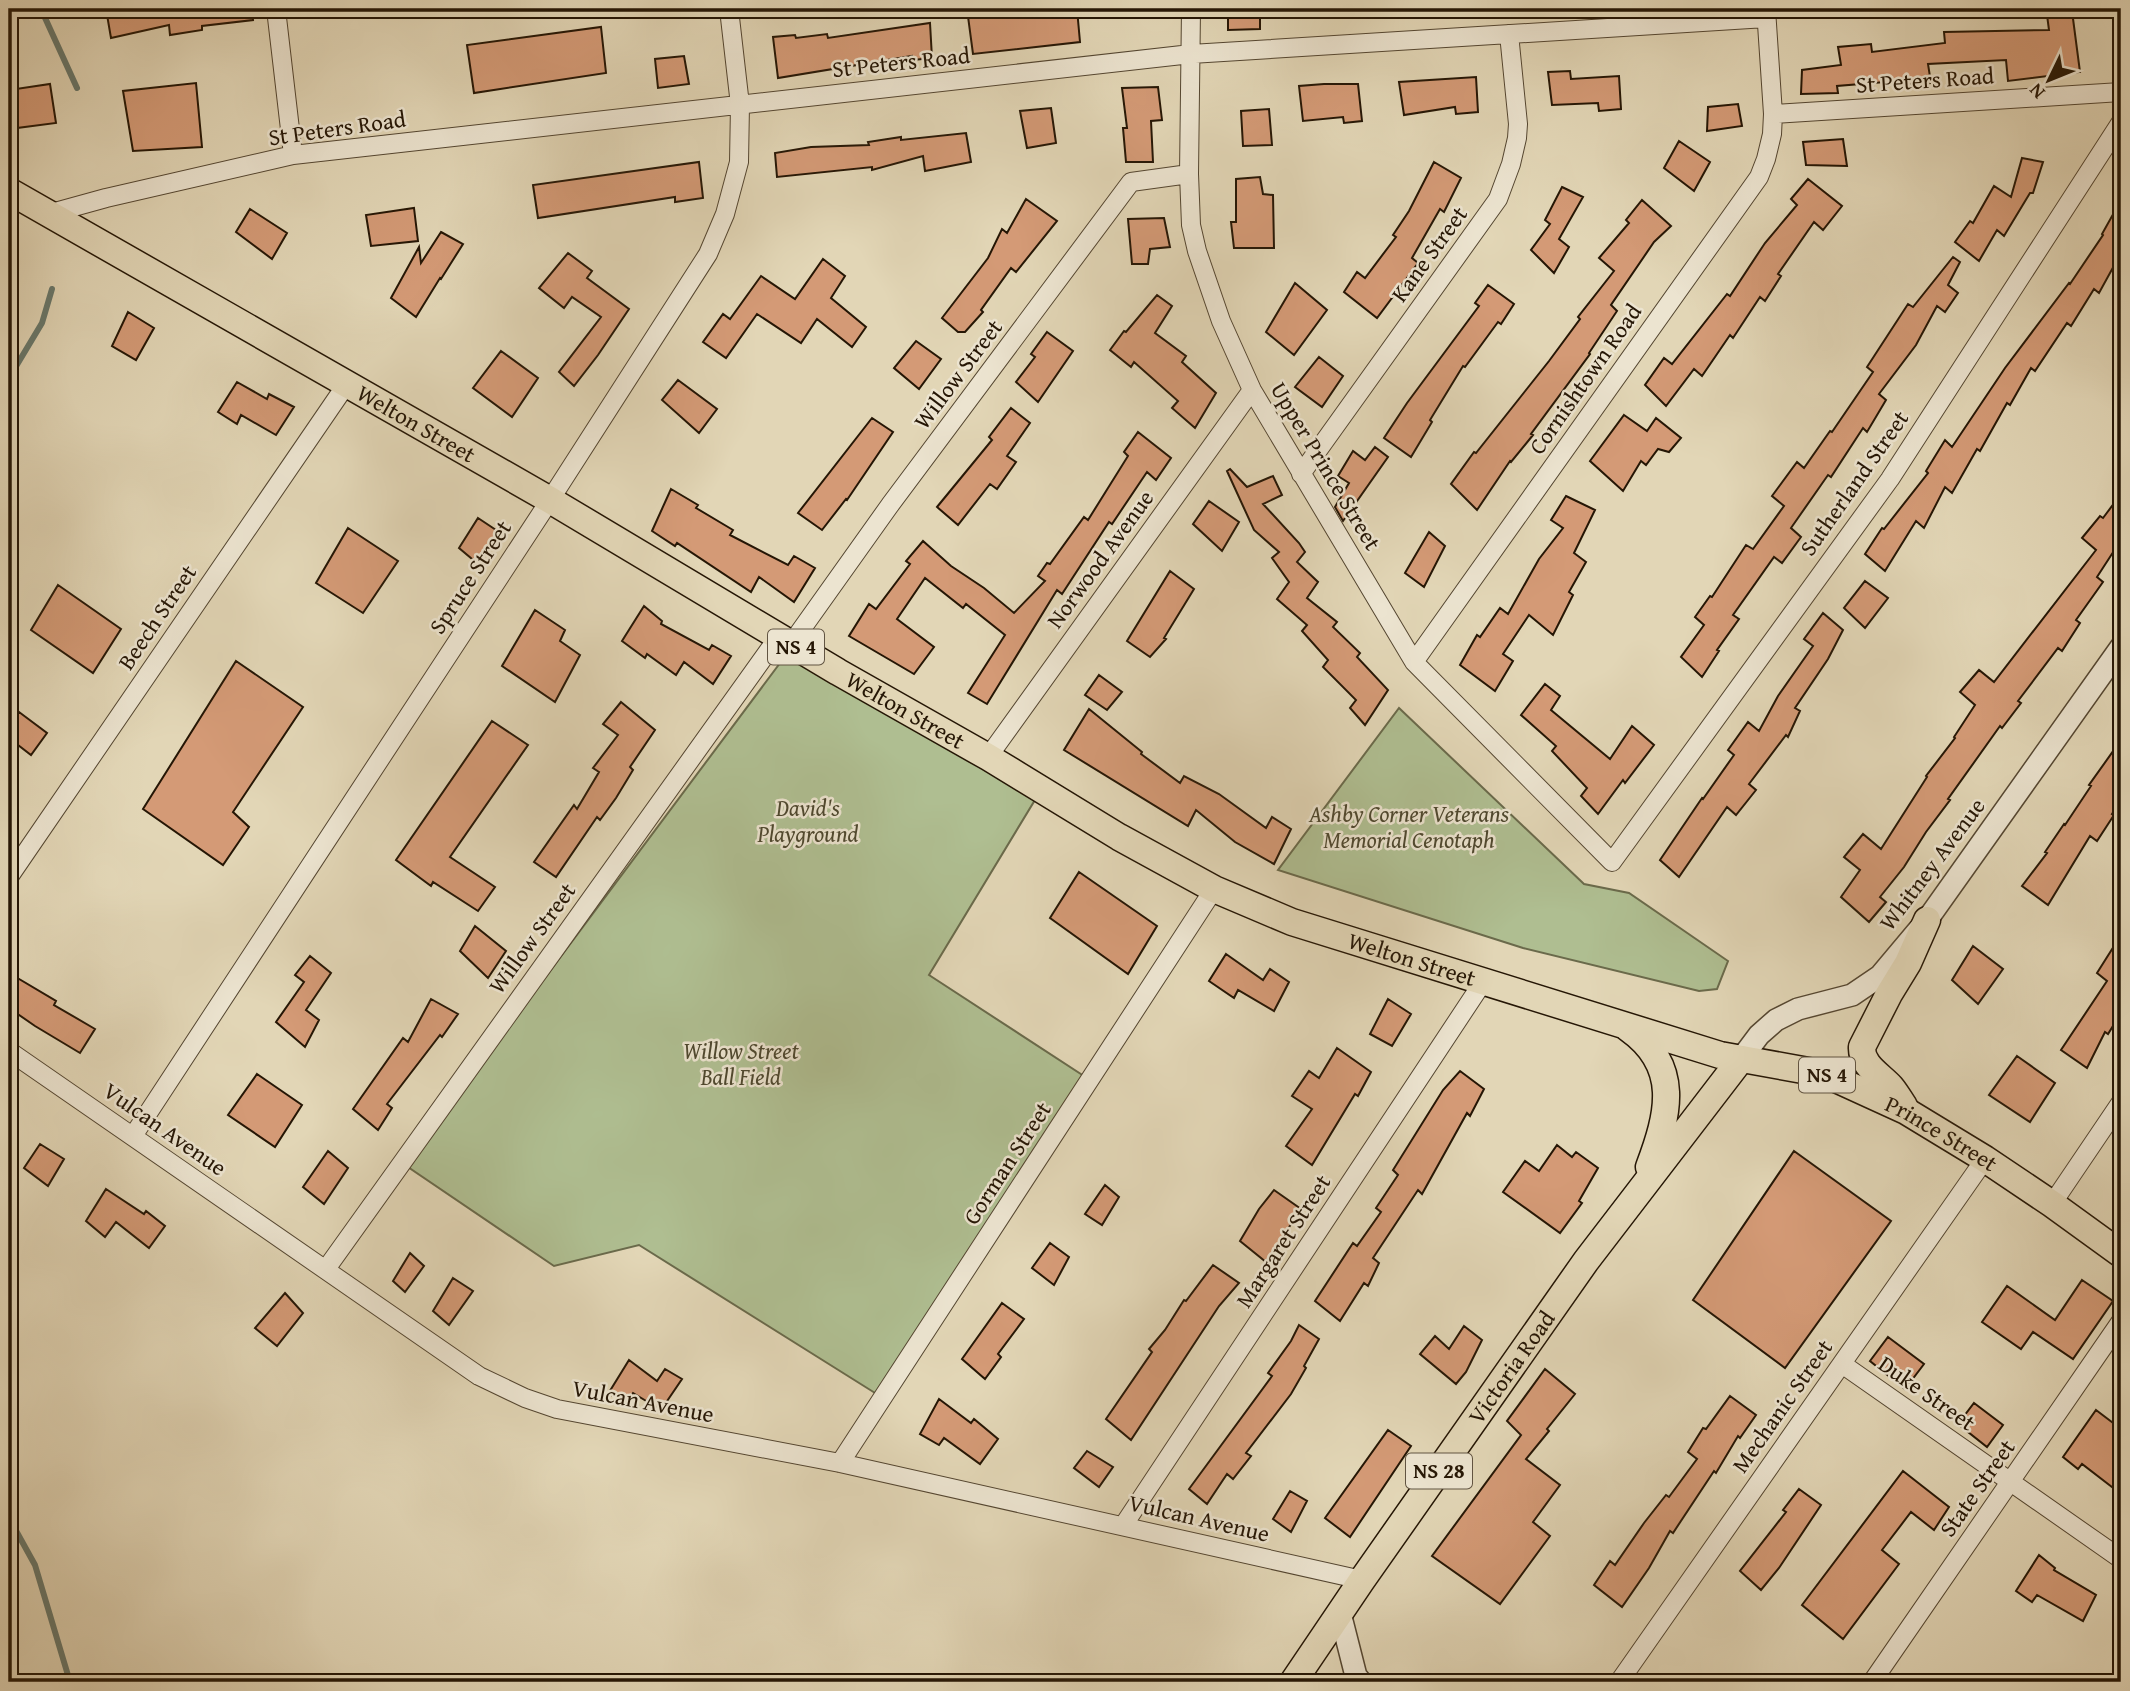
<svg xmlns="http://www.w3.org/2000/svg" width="2130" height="1691" viewBox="0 0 2130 1691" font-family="'Gentium Book Plus',serif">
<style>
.green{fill:#afbe91;stroke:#6a6a4b;stroke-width:2}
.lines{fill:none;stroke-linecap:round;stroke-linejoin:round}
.stream{stroke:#68786c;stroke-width:6}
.building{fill:#d49a76;stroke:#251605;stroke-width:2}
.minor-casing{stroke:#544631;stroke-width:20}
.tertiary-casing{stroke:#544631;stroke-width:24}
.primary-casing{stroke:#251605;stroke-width:29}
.minor{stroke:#ece4d0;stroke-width:18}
.tertiary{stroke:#ece4d0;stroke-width:21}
.primary{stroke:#e2d6b6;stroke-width:26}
.labels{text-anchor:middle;stroke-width:5;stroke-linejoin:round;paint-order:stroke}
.shield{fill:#ece4d0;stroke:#615442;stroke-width:2}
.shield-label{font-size:21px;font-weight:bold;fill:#251605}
.street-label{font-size:23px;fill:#251605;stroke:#ece4d0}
.park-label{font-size:23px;font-style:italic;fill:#4e482f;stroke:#ece4d0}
</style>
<rect width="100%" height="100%" fill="#e2d6b6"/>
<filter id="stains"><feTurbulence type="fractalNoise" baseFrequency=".00286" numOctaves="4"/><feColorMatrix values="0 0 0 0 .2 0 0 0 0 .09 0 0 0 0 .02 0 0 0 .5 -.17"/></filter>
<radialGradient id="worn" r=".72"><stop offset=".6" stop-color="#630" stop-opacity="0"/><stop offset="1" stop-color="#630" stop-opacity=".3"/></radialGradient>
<!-- green -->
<path class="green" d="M795,643l246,147 -112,185 161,105 -207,318 -244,-153 -85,21 -149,-101z
M1399,708l185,176 45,9 99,68 -11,28 -18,2 -176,-43 -245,-78z"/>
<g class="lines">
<!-- stream -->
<path class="stream" d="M41,9l36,79
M9,378l33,-55 10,-34
M9,1518l26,47 35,117"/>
</g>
<!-- building -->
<path class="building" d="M106,9h146l1,11 -51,6v4l-32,5 -1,-10 -58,13z
M967,9h19l1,8 48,-6v6l42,-8 3,33 -107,12z
M1228,9h32v20l-32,1z
M2072,11l8,61 -72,9 -2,-21 -78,4 3,19 -34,2v-4l-60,5 1,7 -37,1 1,-24 39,-5 -3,-18 33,-3 1,8 73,-9 -1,-11 105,-2 -2,-15z
M930,23l2,35 -19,2 -1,-4 -134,22 -5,-41 22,-2 1,3 31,-4 1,4z
M601,27l5,46 -132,20 -7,-48z
M684,56l5,28 -31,4 -3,-29z
M1570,71l1,8 48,-3 2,33 -22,2 -1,-8 -46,2 -4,-33z
M1476,77l2,35 -22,2 -1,-7 -51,8 -5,-33z
M196,83l6,64 -69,4 -10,-60z
M50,84l6,39 -47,6v-39z
M1324,84h34l4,37 -18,2 -1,-6 -40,4 -4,-35z
M1158,87l4,33 -11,1 2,41h-27l-3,-34h4l-5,-40z
M1738,104l4,22 -35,5 1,-24z
M1051,108l5,35 -29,5 -7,-37z
M1269,109l3,36 -29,1 -2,-35z
M966,133l5,29 -46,9 -2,-15 -51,14v-3l-95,10 -2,-24 36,-6 58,-2 -1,-3 33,-5v3z
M1843,139l4,27 -41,-1 -3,-23z
M1679,141l31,21 -16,29 -30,-23z
M2022,158l21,4 -10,31h-3l-26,43 -7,-6 -18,31 -24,-19 15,-21 3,2 21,-37 17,11z
M699,162l4,36 -28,4v-5l-137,21 -5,-33z
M1434,162l27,16 -17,34 -4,-3 -28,49 6,5 -41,55 -33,-26 13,-20 8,6 31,-41 -3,-2 16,-24z
M1260,177l3,17 10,1 1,53h-40l-3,-26h5v-43z
M1808,179l34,27 -19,24 -9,-8 -36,52 3,2 -16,25 -5,-4 -27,41 -3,-3 -28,41 -8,-7 -28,37 -21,-21 19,-27 8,6 55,-70 3,2 35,-53 32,-38 -6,-6z
M1562,187l21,10 -24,42 10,8 -15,26 -23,-23 19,-26 -5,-4z
M1026,199l31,22 -41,51 -5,-4 -30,42 2,2 -18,20h-7l-16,-14 46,-60 14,-29 5,4z
M1642,200l29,26 -17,16 -43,63 6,6 -28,42 1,1 -59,80 2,1 -22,27 -1,-1 -33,49 -26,-26 23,-32 2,1 73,-92 31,-42 -2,-2 36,-46 -15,-13 30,-35 -3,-3z
M2121,200v53l-22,40 -5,-4 -23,37 -4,-3 -32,48 -4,-3 -21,37 -3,-2 -27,48 -3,-2 -25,44 -7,-6 -21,41 -8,-7 -31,50 -20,-17 17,-26 2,1 44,-56 -2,-2 19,-31 7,7 53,-79 64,-85 1,1 33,-49 -1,-1z
M414,208l4,33 -47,5 -5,-31z
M250,209l37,24 -15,26 -36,-27z
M1164,218l6,29 -20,2 -2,15h-16l-4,-45z
M441,232l22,12 -22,35 -1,-1 -24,39 -25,-19 28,-51 2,16z
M568,253l24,18 -5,7 42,31 -31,46 -24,31 -15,-14 42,-55 -29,-20 -8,11 -25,-20z
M1953,257l7,5 -12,23 10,8 -13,19 -8,-6 -21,39 -37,49 7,6 -19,32 -4,-4 -32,49 -3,-2 -37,53 10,9 -19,26 -8,-6 -41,58 6,4 -22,31 2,1 -17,26 -21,-20 23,-32 -9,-8 15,-21 2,1 34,-52 7,4 31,-43 -12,-10 25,-34 7,6 26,-37 2,1 41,-60 -6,-5 41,-63 5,3z
M823,259l22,17 -14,22 35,29 -14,20 -35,-28 -16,24 -44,-29 -31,44 -23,-16 20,-28 7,5 31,-43 34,23z
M1295,283l32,27 -33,45 -28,-23z
M1488,285l26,19 -13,20 -3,-2 -33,45 -2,-1 -33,54 2,2 -21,35 -27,-19 23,-35 72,-97 -4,-3z
M1157,295l15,11 -17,27 31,23 -4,6 34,31 -21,35 -23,-20 6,-7 -44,-39 -3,5 -21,-17 14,-19 2,1z
M128,312l26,16 -18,32 -24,-14z
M1047,332l26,19 -35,51 -22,-20 19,-25 -4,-3z
M916,341l25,18 -22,30 -25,-21z
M501,351l37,27 -26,39 -39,-29z
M1319,357l24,19 -21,31 -27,-20z
M678,380l39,29 -18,24 -37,-33z
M237,382l30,17 2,-5 25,13 -18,28 -35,-20 -4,9 -19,-12z
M1011,408l19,15 -23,33 9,6 -19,27 -7,-5 -32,41 -21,-18 55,-67 -3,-3z
M1624,415l23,16 9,-13 25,20 -12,14 -11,-3 -12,16 -5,-4 -18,30 -33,-30z
M872,418l21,14 -46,68 -1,-1 -24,31 -24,-17z
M1138,432l33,26 -15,22 -9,-8 -35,52 -3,-2 -47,72 -5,-4 -70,114 -19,-11 37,-58 -39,-31 -3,4 -38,-30 -28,41 37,28 -20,27 -65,-38 20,-32 7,5 34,-45 -4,-3 17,-20 28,25 33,22 30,25 31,-32 -7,-5 9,-13 3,1 34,-47 4,3 40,-64 -4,-4z
M1375,447l13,10 -45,64 -8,-14 14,-24 -11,-7 15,-25 12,9z
M1230,469l17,18 26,-11 9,19 -19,9 36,39 6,9 -8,10 21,20 -11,16 30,24 -4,5 27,26 -3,4 31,33 -23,35 -15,-17 6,-8 -33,-33 5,-7 -26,-29 5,-6 -30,-26 12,-17 -17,-24 7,-6 -25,-22 -27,-59z
M671,489l27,16 -2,3 37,22 -3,5 58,30 6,-9 21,12 -21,34 -35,-25 -8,15 -74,-49 -2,3 -23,-15z
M2121,494v46l-24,37 6,5 -27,38 4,3 -18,28 -4,-3 -40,53 3,2 -19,25 -2,-2 -52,73 2,1 -24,32 -22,35 -24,30 6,5 -17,20 -28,-25 19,-27 -16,-13 19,-23 18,15 46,-72 -1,-1 29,-38 -1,-1 21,-32 -15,-13 19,-22 15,12 102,-132 -14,-12 18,-22 3,2z
M1566,496l29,14 -21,43 12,9 -17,30 4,3 -20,40 -24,-20 -26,39 10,7 -18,30 -35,-26 17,-30 3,2 20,-29 8,6 31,-55 24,-31 -12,-8z
M1209,501l30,21 -17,29 -29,-27z
M478,518l21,14 -21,32 -19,-16z
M348,528l50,33 -35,52 -47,-30z
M1429,532l16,14 -21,41 -19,-14z
M1170,571l24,18 -30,49 2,1 -16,18 -23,-16z
M1865,581l23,17 -23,30 -21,-20z
M58,585l63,44 -28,44 -62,-43z
M644,606l18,15 -1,3 48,26 3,-5 19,11 -18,28 -29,-22 -8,13 -29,-21 -2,4 -23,-17z
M535,610l30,20 -5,11 20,14 -25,47 -53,-36z
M1823,613l20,17 -15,29 -33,49 5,3 -12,26 -2,-2 -37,49 7,6 -20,25 -9,-8 -48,70 -19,-17 42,-62 1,1 31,-44 -6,-5 20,-28 11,9 19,-35 35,-50 -9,-7z
M236,661l67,46 -70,105 16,15 -26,38 -80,-56z
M1099,675l23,17 -15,18 -22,-15z
M1545,684l15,12 -9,14 59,49 22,-33 22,19 -29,38 -2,-3 -25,34 -17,-18 6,-8 -35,-37 4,-5 -35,-31z
M621,702l34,28 -25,37 3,3 -17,28 -16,22 -3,-3 -41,60 -22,-15 40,-57 3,4 22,-37 -6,-4 25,-33 -15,-11z
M1089,709l53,43 -1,2 39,29 4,-7 35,18 47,34 6,-11 19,12 -17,35 -39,-22 -39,-32 -8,16 -124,-76z
M19,712l28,21 -16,22 -22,-17v-11z
M492,721l36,24 -78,112 45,30 -17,24 -45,-29 -2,4 -35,-26z
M2121,740v59l-9,15 2,1 -17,26 -7,-5 -42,69 -26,-19 25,-33 -2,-1 19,-28 1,1 26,-39 -2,-1z
M1079,872l78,54 -29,48 -78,-56z
M475,926l31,25 -18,27 -28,-27z
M2121,935v78l-13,21 -3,-2 -18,36 -26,-18 46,-69 -10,-8z
M1973,946l30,23 -25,35 -26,-24z
M1226,954l37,26 7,-11 19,13 -15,29 -36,-21 -4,8 -25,-17z
M310,956l21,17 -25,37 13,10 -14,27 -29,-25 28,-40 -9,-7z
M9,973l47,28 -2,4 41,24 -15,24 -45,-27 -26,-18z
M431,999l27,15 -16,23 -2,-2 -53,69 5,4 -14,22 -25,-21 50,-71 5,4z
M1388,999l23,15 -19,32 -22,-12z
M1337,1048l34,24 -13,24 -3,-2 -43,71 -26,-19 26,-37 -20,-13 17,-25 10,7z
M2017,1056l38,27 -25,39 -41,-27z
M1460,1071l24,18 -14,27 -3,-3 -45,81 -4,-4 -45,68 6,5 -11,23 -4,-3 -24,38 -25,-20 38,-58 4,3 24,-34 -5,-4 22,-33 -5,-5 50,-80z
M257,1074l45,31 -27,42 -47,-32z
M40,1144l24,15 -16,27 -24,-18z
M1557,1145l15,12 4,-5 22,16 -19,33 3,2 -22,30 -57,-41 22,-31 14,10z
M328,1151l20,17 -24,36 -21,-17z
M1794,1151l97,70 -106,147 -92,-68z
M1105,1185l14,12 -17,28 -17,-11z
M106,1189l38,25 2,-3 19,15 -16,22 -33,-26 -11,15 -19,-16z
M1274,1190l27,19 -35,53 -26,-21 19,-32z
M1050,1243l19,14 -15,28 -22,-17z
M410,1253l14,13 -19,26 -12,-11z
M1213,1265l26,18 -20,23 -88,134 -25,-21 46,-67 -3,-3 16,-19 19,-30 2,1z
M453,1278l20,13 -24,34 -16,-14z
M2082,1280l31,21 -40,58 -40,-27 -12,17 -39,-27 25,-36 48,34z
M285,1293l18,20 -26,33 -22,-18z
M1002,1303l22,16 -26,35 3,3 -16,22 -23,-20z
M1299,1325l20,14 -15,27 2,2 -15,26 -45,59 5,3 -18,23 -6,-5 -20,30 -18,-15 83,-113 -4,-3 23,-32z
M1464,1326l18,14 -16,32 -10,12 -36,-30 15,-18 14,13z
M1888,1337l36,27 -19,25 -35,-28z
M629,1360l28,21 8,-12 17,10 -21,31 -28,-17 -6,8 -19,-7z
M1545,1369l30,25 -28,35 2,2 -23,28 34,26 -27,37 17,14 -50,68 -68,-48 89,-121 -14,-14z
M1730,1396l26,19 -16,23 -2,-2 -22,37 -2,-2 -41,62 -3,-2 -21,37 -27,39 -28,-22 16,-24 5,4 29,-42 22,-28 3,2 28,-38 -9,-7 15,-24 3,1z
M939,1399l32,24 3,-4 24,20 -18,25 -36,-26 -5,7 -19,-11z
M1974,1403l29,22 -16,22 -29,-23z
M2096,1410l25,19v65l-39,-30 -4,5 -15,-12z
M1388,1430l23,16 -61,91 -25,-19z
M1087,1451l26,16 -14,20 -25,-19z
M1903,1471l46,36 -15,23 -23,-18 -29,38 17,14 -56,75 -41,-34z
M1799,1489l22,16 -42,63 -18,22 -21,-19 46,-59 -3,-2z
M1290,1491l17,10 -16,31 -18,-13z
M2039,1555l16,13 -1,2 42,25 -13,26 -46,-26 -5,7 -16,-11z"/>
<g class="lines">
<!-- minor casing -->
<g class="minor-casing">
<path id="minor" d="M276,9l17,146
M1191,9l-2,165 2,51 6,26 24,70 31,69 162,272 198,200 278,-383 231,-357
M1773,114l348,-22
M48,214l58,-16 187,-43 898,-101 575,-36
M1301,474l197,-275 13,-35 6,-26 1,-14 -9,-90
M791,644l99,-139 241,-323 58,-8
M1414,662l345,-485 7,-18 6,-25 1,-20 -7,-105
M988,757l264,-367
M9,877l337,-492
M9,1051l470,325 46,22 32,11 283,54 522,117
M133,1136l417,-636 158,-246 17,-40 14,-52 1,-57 -11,-96
M2052,1204l69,-102
M326,1269l453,-633
M1842,1364l279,195
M840,1463l374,-574
M1123,1526l360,-544
M1619,1682l366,-523
M1872,1682l249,-361"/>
</g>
<!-- tertiary casing -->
<g class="tertiary-casing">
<path id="tertiary" d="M1741,1059l18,-24 17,-15 22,-11 54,-14 28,-19 47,-56 194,-273
M1340,1613l16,63 5,6"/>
</g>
<!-- primary casing -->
<g class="primary-casing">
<g id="primary">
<path id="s1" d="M9,191l541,309 288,172 150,85 131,80 95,52 78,33 428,133 105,19 81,37 79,48 67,45 69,50"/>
<path d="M1629,1029c52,37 40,85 20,138"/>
<path d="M1904,1106c-4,-6 -8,-13 -13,-19 -11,-12 -30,-22 -29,-40l27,-53 19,-31 19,-43"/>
<path id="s2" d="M1293,1682l69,-102 224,-319 155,-202"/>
</g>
</g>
<!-- minor -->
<use href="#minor" class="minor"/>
<!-- tertiary -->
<use href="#tertiary" class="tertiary"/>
<!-- primary -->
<use href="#primary" class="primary"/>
</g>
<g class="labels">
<!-- shield labels -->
<g class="shield">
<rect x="768" y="629.5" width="56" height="35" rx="5"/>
<rect x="1799" y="1057.5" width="56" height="35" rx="5"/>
<rect x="1406" y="1453.5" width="66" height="35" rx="5"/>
</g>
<g class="shield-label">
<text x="796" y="654">NS 4</text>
<text x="1827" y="1082">NS 4</text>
<text x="1439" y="1478">NS 28</text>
</g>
<!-- street labels -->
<g class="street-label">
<text transform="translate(901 62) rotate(-6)" y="8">St Peters Road</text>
<text transform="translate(1925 80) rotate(-4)" y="8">St Peters Road</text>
<text transform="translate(337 128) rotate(-8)" y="8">St Peters Road</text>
<text transform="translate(1429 254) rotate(-54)" y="8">Kane Street</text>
<text transform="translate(958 374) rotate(-53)" y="8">Willow Street</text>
<text transform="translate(1585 379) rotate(-55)" y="8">Cornishtown Road</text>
<text dy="8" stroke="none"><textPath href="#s1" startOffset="469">Welton Street</textPath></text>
<text transform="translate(1326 466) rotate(59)" y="8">Upper Prince Street</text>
<text transform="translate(1854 483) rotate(-55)" y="8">Sutherland Street</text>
<text transform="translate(1100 559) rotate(-54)" y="8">Norwood Avenue</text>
<text transform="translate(470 577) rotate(-57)" y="8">Spruce Street</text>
<text transform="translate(157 617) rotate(-56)" y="8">Beech Street</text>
<text dy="8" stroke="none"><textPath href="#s1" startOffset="1036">Welton Street</textPath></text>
<text transform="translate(1932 864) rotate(-53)" y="8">Whitney Avenue</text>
<text transform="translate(532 938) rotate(-54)" y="8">Willow Street</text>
<text dy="8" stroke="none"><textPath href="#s1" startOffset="1603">Welton Street</textPath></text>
<text transform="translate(165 1129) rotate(35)" y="8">Vulcan Avenue</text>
<text dy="8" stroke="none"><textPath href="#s1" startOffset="2163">Prince Street</textPath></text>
<text transform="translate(1007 1163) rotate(-57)" y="8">Gorman Street</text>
<text transform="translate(1283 1241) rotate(-57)" y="8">Margaret Street</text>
<text dy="8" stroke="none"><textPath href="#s2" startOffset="383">Victoria Road</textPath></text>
<text transform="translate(1927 1393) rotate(35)" y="8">Duke Street</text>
<text transform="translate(643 1401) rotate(11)" y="8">Vulcan Avenue</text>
<text transform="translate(1782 1406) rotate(-55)" y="8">Mechanic Street</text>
<text transform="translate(1977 1488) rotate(-55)" y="8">State Street</text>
<text transform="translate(1199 1518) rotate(13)" y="8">Vulcan Avenue</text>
</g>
<!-- park labels -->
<g class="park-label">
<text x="808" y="816">David's<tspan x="808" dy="26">Playground</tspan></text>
<text x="1409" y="822">Ashby Corner Veterans<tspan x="1409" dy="26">Memorial Cenotaph</tspan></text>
<text x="741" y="1059">Willow Street<tspan x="741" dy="26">Ball Field</tspan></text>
</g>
</g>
<!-- margin -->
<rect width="2130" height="1691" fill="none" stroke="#e2d6b6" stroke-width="35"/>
<rect x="10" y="10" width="2109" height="1670" fill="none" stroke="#251605" stroke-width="3.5"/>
<rect x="18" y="18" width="2095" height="1656" fill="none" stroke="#251605" stroke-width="2"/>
<!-- north arrow -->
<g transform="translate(2049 80) rotate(227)" stroke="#ece4d0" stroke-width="5" paint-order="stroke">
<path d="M0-5L12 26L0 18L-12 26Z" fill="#251605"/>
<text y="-10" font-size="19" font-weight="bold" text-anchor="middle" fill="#251605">N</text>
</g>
<rect width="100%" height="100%" filter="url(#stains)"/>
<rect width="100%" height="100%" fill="url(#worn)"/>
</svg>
